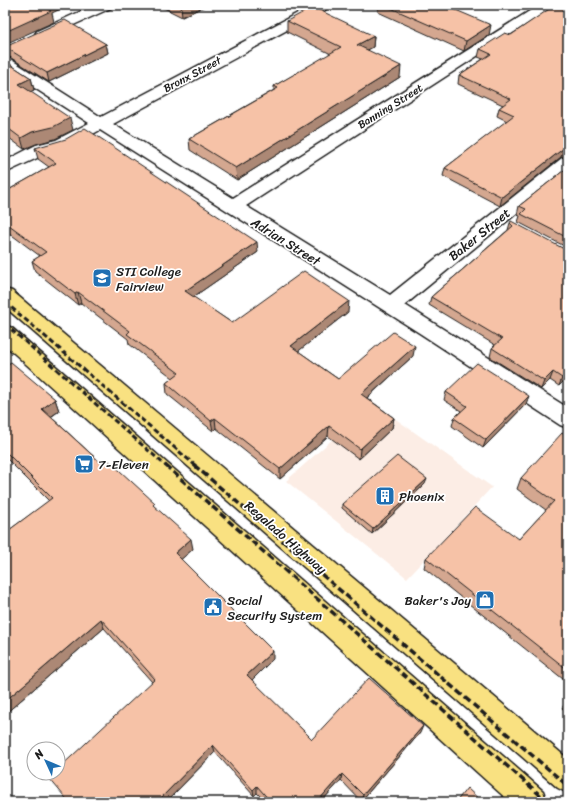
<svg xmlns="http://www.w3.org/2000/svg" width="573" height="807" viewBox="0 0 573 807" font-family="Sriracha,sans-serif">
<style>
.built{fill:#fcede5}
.lines{fill:none;stroke-linecap:round;stroke-linejoin:round}
.street-casing{stroke:#1c1c1c;stroke-width:3}
.primary-casing{stroke:#1c1c1c;stroke-width:3}
.street{fill:#fff;fill-rule:evenodd}
.primary{fill:#f9e181;fill-rule:evenodd}
.rail-far1{stroke:#1c1c1c;stroke-width:3;stroke-dasharray:5.5 3;stroke-linecap:butt}
.rail{stroke:#1c1c1c;stroke-width:3.5;stroke-dasharray:7 3.5;stroke-linecap:butt}
.wall{fill:#d4a790;stroke:#1c1c1c}
.shaded-wall{fill:#ac8875;stroke:#1c1c1c}
.building{fill:#f6c2a7;stroke:#1c1c1c}
.labels{text-anchor:middle;stroke-width:3.5;stroke-linejoin:round;paint-order:stroke}
.far-street-label{font-size:11px;fill:#1c1c1c;stroke:#fff}
.street-label{font-size:13px;fill:#1c1c1c;stroke:#fff}
.poi-label{font-size:13px;fill:#1c1c1c;stroke:#fff;text-anchor:start}
</style>
<rect width="100%" height="100%" fill="#fff"/>
<filter id="ink" filterUnits="userSpaceOnUse"><feTurbulence type="fractalNoise" baseFrequency=".025" numOctaves="2"/><feDisplacementMap in="SourceGraphic" scale="8" xChannelSelector="R" yChannelSelector="G"/><feConvolveMatrix kernelMatrix="1 2 1 2 8 2 1 2 1" color-interpolation-filters="sRGB"/></filter>
<g filter="url(#ink)">
<!-- built -->
<path class="built" d="M373,403l119,84 -85,91 -121,-97z"/>
<g class="lines">
<!-- street casing -->
<g class="street-casing">
<path id="street" d="M95,5h18l-2,3 -64,29h-10l-2,-3 2,-3z
M313,5h17l-2,3 -215,116 120,74 306,-193h17l-310,201 144,89 172,-137 6,-1v14l-163,134 163,103v20l-8,-3 -139,-91 -321,-204 -32,18 -20,5 -43,20v-12l31,-16 20,-5 33,-17 -84,-54v-12l5,2 91,58z"/>
</g>
<!-- primary casing -->
<g class="primary-casing">
<path id="primary" d="M5,289l7,2 556,468v34l-10,-5 -553,-481z
M5,325l7,3 531,463 4,11h-37l-505,-457z"/>
</g>
<!-- street -->
<use href="#street" class="street"/>
<!-- primary -->
<use href="#primary" class="primary"/>
<!-- rail-far1 -->
<path class="rail-far1" d="M5,302l191,164
M5,324l161,142"/>
<!-- rail -->
<path class="rail" d="M165,465l383,337
M194,465l374,321"/>
</g>
<!-- wall -->
<path class="wall" d="M158,5h49l-25,12z
M378,5h66l45,30 -25,16 -86,-39z
M568,5v151l-7,1 -61,49 -57,-30 2,-8 62,-47 -10,-5 2,-8 4,-3 -45,-21 1,-9 24,-16 -5,-2 2,-8 31,-14z
M287,21l87,15 -1,11 -6,3 33,27 -163,103 -47,-30 -1,-11 85,-49v-4l57,-32 -44,-22z
M106,44l2,9 -59,29 -41,-26 -3,-9z
M5,61l26,17 3,12 -4,2 43,38 -18,9 -19,5 -12,5 -19,-14z
M35,148l223,104 -65,45 39,26 116,-11 -50,39 40,28 75,-23 -46,42 27,20 -2,10 -33,31 -31,-23 -48,43 -64,-51 -3,3 -46,-37 -1,-11 7,-5 -44,-34 -1,-5 -47,-36 -3,2 -43,-34 -3,-10 8,-5 -35,-26v-38l44,-25 -11,-8z
M568,167v81l-50,-26 2,-6 -3,-1 2,-9z
M510,223l58,28v126l-9,9 -9,-6 -9,9 -51,-32 2,-9 3,-3 -66,-40 2,-8 77,-67z
M5,366l50,33 4,12 -8,6 51,47 54,44 37,41 -12,10 92,100 -22,21 61,59 108,-6 -59,68 -20,-21 -20,22h-55l-9,-9 -3,3 -39,-44 -49,50h-97l83,-120 -48,-54 -99,86v-181l44,-32 -44,-44z
M446,392l80,12 -43,44 -31,-22 2,-8 7,-7 -17,-11z
M568,436v247l-144,-115 2,-10 93,-19 27,-29 -29,-21 4,-11z
M425,484l-53,50 -30,-26v-4z
M568,700v13l-6,-5z"/>
<!-- shaded-wall -->
<path class="shaded-wall" d="M41,5h28l-17,8 2,9 -49,22v-12z
M184,5h23l-25,12 -1,-11z
M491,25l-2,10 -25,16 2,-10z
M374,36l-1,11 -16,9v-11z
M106,44l2,9 -59,29 -2,-9z
M401,66l-1,11 -163,103 -1,-12z
M31,78l3,12 -12,6 -3,-12z
M70,118l3,12 -18,9 -19,5 -12,5 -3,-11 11,-6z
M564,148l-3,9 -61,49 2,-9z
M257,242l1,10 -72,50 -1,-11z
M78,292l3,11 -3,2 -3,-11z
M349,301l-1,11 -57,45v-11z
M415,346l-2,10 -53,48 1,-10z
M553,372l-3,8 -9,9 3,-8z
M568,372v5l-9,9 3,-8z
M529,396l-3,8 -43,44 3,-8z
M55,399l4,12 -13,9 -4,-11z
M215,418l1,10 -3,3 -2,-10z
M394,418l-2,10 -33,31 1,-10z
M329,426l-1,10 -48,43v-10z
M427,479l-2,5 -53,50 1,-5z
M191,539l2,10 -16,14 -2,-10z
M101,619l3,9 -99,86v-13z
M273,651v8l-25,25 -1,-9z
M423,726l-3,7 -59,68 2,-6z
M213,745l2,7 -49,50h-9z
M342,774l-1,6 -20,22h-4z
M257,786v7l-3,3 -1,-6z"/>
<!-- building -->
<path class="building" d="M5,5h37h-1l10,6 -46,21z
M384,5h60l47,20 -25,16z
M555,5h13v143h-4l-62,49 -57,-29 69,-53 -15,-7 12,-9 -52,-24 32,-21 -11,-5 25,-16 6,2z
M313,7l61,29 -17,9 44,21 -165,102 -47,-29 89,-51 -4,-2 67,-39 -54,-26z
M65,20l41,24 -59,29 -42,-26z
M5,61l26,17 -12,6 51,34 -17,9 -21,5 -11,6 -16,-12z
M85,128l172,114 -72,49 47,32 72,-52 45,30 -58,45 47,33 55,-47 22,14 -54,48 33,24 -34,31 -31,-23 -49,43 -65,-51 -4,3 -45,-38 13,-10 -52,-39 3,-3 -52,-39 -3,2 -43,-33 14,-9 -41,-30v-30l51,-29 -21,-15 31,-9z
M568,167v71l-47,-24 5,-5 -7,-3z
M511,221l57,30v121l-6,6 -9,-6 -9,9 -52,-33 10,-9 -71,-42 82,-71 -3,-3z
M11,362l44,37 -13,10 60,55 6,-4 47,43 -2,2 38,34 -16,14 98,98 -26,24 65,64 57,-61 54,48 -60,69 -21,-21 -25,28h-46l-14,-16 -4,4 -40,-45 -56,57h-88l-20,-24 5,-5h4v-4l97,-90 -54,-60 -96,82v-168l47,-35 -47,-47v-85z
M477,363l52,33 -43,44 -32,-22 13,-12 -21,-14z
M562,433l6,3v234l-142,-112 49,-51 44,32 35,-38 -33,-23z
M397,456l30,23 -54,50 -31,-25z
M467,788l15,14h-26z"/>
</g>
<!-- icons -->
<defs>
<g id="university-square" transform="scale(1)"><rect x="-9" y="-9" width="18" height="18" rx="4" fill="#1f6fb2" stroke="#fff"/><path d="M0-5L7-2L0 1L-7-2ZM-4 1L0 2.5L4 1V4Q0 6-4 4Z" fill="#fff"/></g>
<g id="supermarket-square" transform="scale(1)"><rect x="-9" y="-9" width="18" height="18" rx="4" fill="#1f6fb2" stroke="#fff"/><path d="M-6-5.5h2.5l.6 2H6L4.5 2H-2.5L-4.4-4H-6ZM-1.5 3.2a1.3 1.3 0 1 0 .1 0ZM3 3.2a1.3 1.3 0 1 0 .1 0Z" fill="#fff"/></g>
<g id="building-square" transform="scale(1)"><rect x="-9" y="-9" width="18" height="18" rx="4" fill="#1f6fb2" stroke="#fff"/><path d="M-4-6H4V6H1V3H-1V6H-4ZM-2.5-4.3h1.7v1.8h-1.7ZM.8-4.3h1.7v1.8H.8ZM-2.5-1h1.7V.8h-1.7ZM.8-1h1.7V.8H.8Z" fill="#fff"/></g>
<g id="shop-square" transform="scale(1)"><rect x="-9" y="-9" width="18" height="18" rx="4" fill="#1f6fb2" stroke="#fff"/><path d="M-5-2.5h2.3a2.7 3.5 0 0 1 5.4 0H5L5.5 6h-11ZM-1.5-2.5h3a1.5 2.3 0 0 0-3 0Z" fill="#fff"/></g>
<g id="civic-square" transform="scale(1)"><rect x="-9" y="-9" width="18" height="18" rx="4" fill="#1f6fb2" stroke="#fff"/><path d="M-.6-6.5H3V-4.5H.6V-3L4-1V1h2V6H-6V1h2V-1L-.6-3ZM-1.2 2.5V6h2.4V2.5Z" fill="#fff"/></g>
</defs>
<g fill-rule="evenodd">
<use href="#university-square" x="102" y="278"/>
<use href="#supermarket-square" x="84" y="464"/>
<use href="#building-square" x="385" y="496"/>
<use href="#shop-square" x="485" y="600"/>
<use href="#civic-square" x="213" y="607"/>
</g>
<g class="labels">
<!-- far-street labels -->
<g class="far-street-label">
<text transform="translate(192 74) rotate(-28)" y="4">Bronx Street</text>
<text transform="translate(390 106) rotate(-32)" y="4">Banning Street</text>
</g>
<!-- street labels -->
<g class="street-label">
<text transform="translate(479 234) rotate(-39)" y="5">Baker Street</text>
<text transform="translate(286 241) rotate(32)" y="5">Adrian Street</text>
<text transform="translate(286 537) rotate(41)" y="5">Regalado Highway</text>
</g>
<!-- poi labels -->
<g class="poi-label">
<text x="116" y="276">STI College<tspan x="116" dy="15">Fairview</tspan></text>
<text x="98" y="469">7-Eleven</text>
<text x="399" y="501">Phoenix</text>
<text x="227" y="605">Social<tspan x="227" dy="15">Security System</tspan></text>
<text x="471" y="605" text-anchor="end">Baker's Joy</text>
</g>
</g>
<!-- margin -->
<rect width="573" height="807" fill="none" stroke="#fff" stroke-width="20"/>
<rect x="10" y="10" width="553" height="787" fill="none" stroke="#1c1c1c" stroke-width="1.5" filter="url(#ink)"/>
<!-- north arrow -->
<g transform="translate(46 761) rotate(314)"><circle r="19" fill="#ffffff" stroke="#a4a4a4"/>
<path d="M0-3L7 15L0 10L-7 15Z" fill="#1f6fb2"/>
<text y="-6" font-size="11" font-weight="bold" text-anchor="middle" fill="#1c1c1c">N</text>
</g>
</svg>
